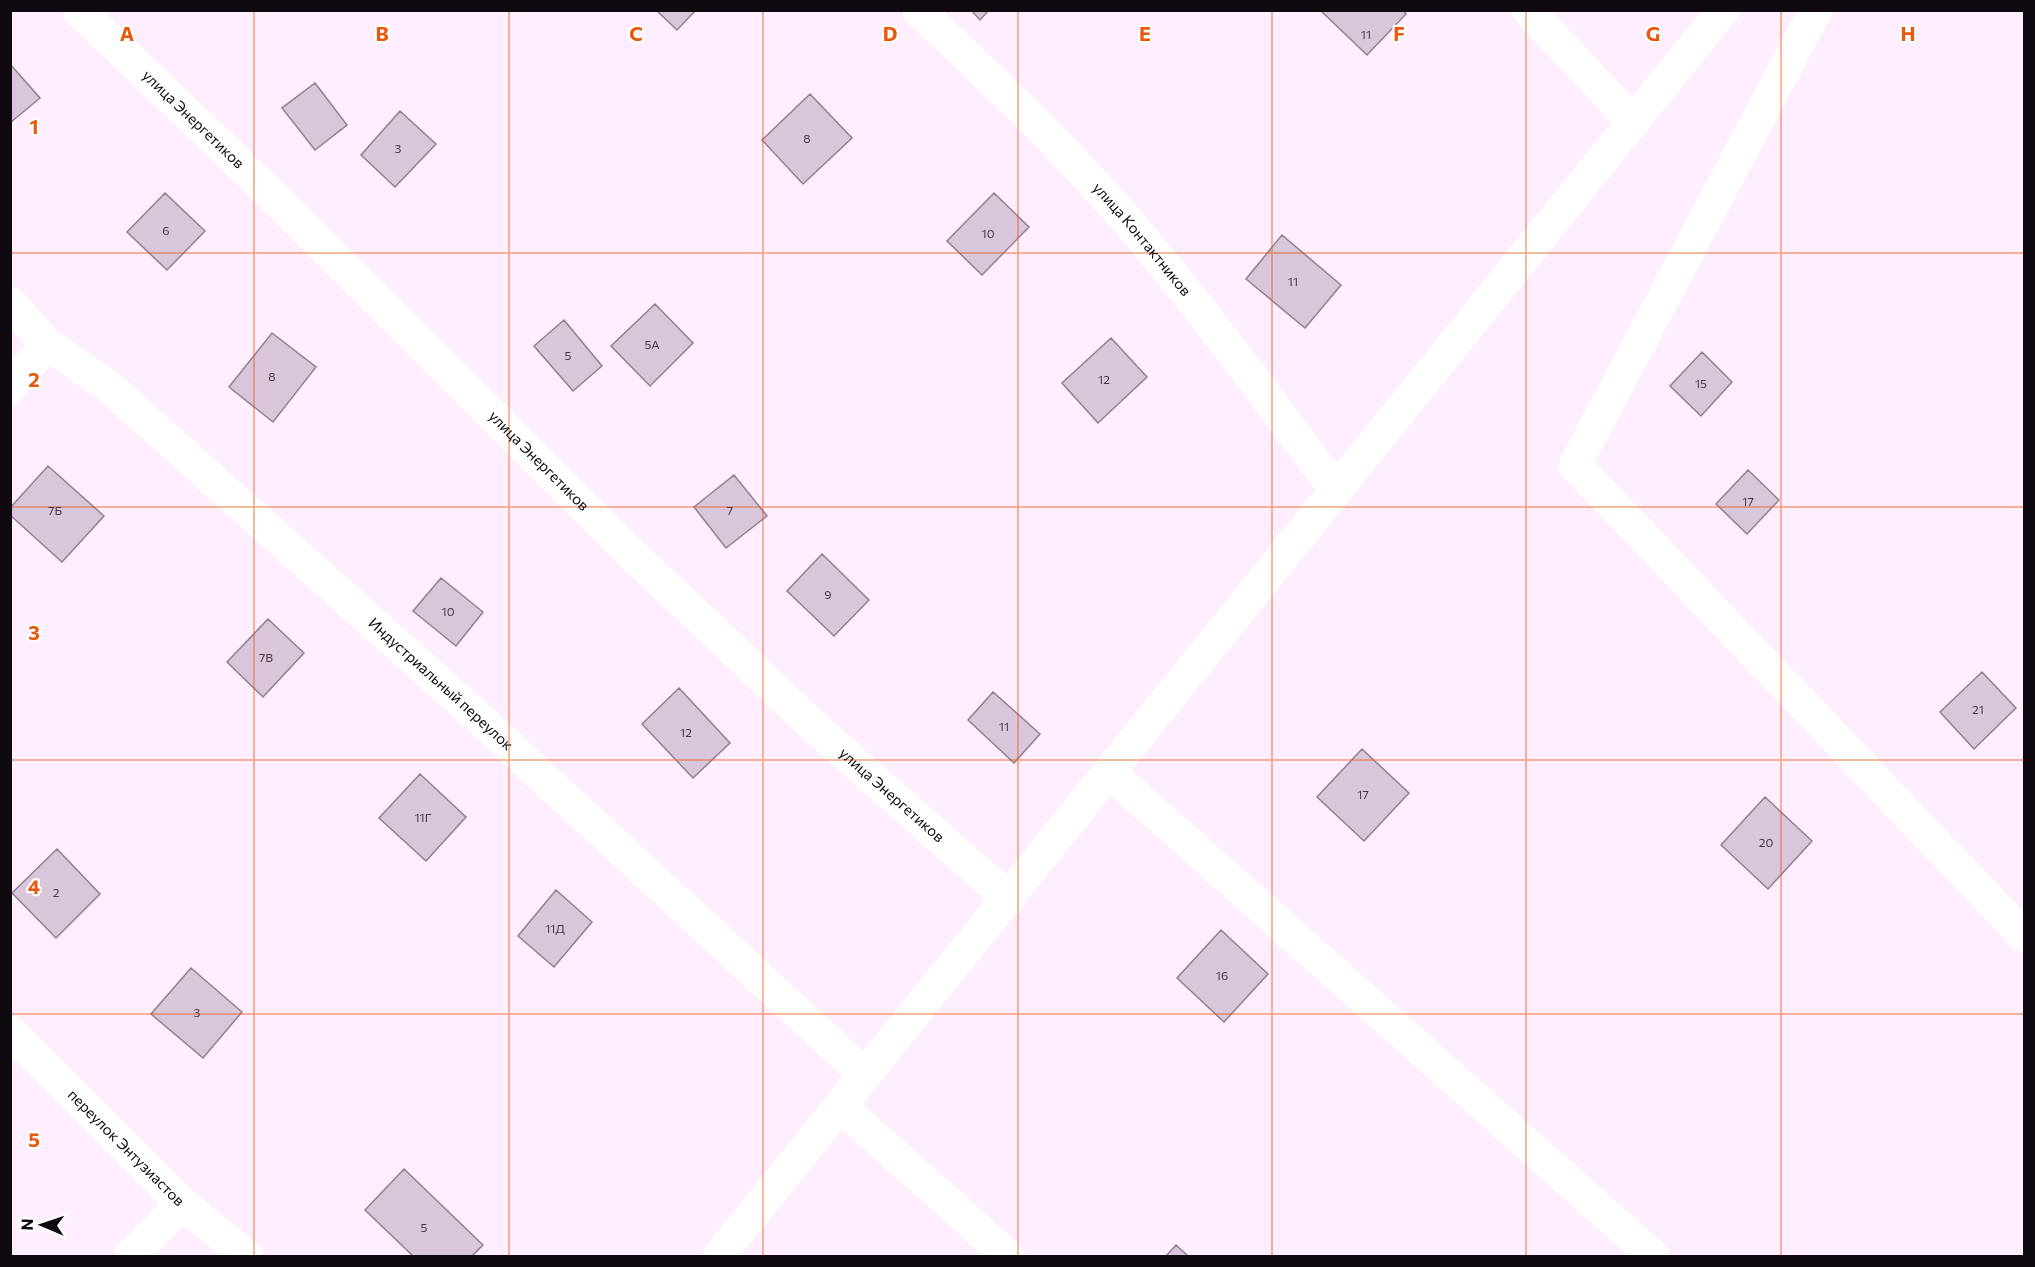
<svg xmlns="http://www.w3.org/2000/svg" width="2035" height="1267" viewBox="0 0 2035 1267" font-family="Commissioner,sans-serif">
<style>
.building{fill:#dac6db;stroke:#907e91;stroke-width:1.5}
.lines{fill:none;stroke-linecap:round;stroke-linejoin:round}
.minor{stroke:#fff;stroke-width:33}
.grid{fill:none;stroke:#e8590c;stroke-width:1.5;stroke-opacity:0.55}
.labels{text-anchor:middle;stroke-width:4.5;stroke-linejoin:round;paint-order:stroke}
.number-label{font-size:12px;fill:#423843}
.street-label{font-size:15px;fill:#0f0910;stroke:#fff}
.grid-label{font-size:20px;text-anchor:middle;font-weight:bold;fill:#e8590c;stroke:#fff;stroke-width:4.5;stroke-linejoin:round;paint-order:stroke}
</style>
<rect width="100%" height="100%" fill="#feeeff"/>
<!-- building -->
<path class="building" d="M656,10h40l-19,20z
M971,10h18l-9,10z
M1320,10h83l3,4 -39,41z
M10,64l30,34 -30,25z
M315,83l32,42 -32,25 -33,-42z
M810,94l42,44 -49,46 -41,-44z
M400,111l36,33 -41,43 -34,-32z
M165,193l40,38 -38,39 -40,-38z
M994,193l35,34 -47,48 -35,-34z
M1282,235l59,50 -36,43 -59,-49z
M655,304l38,39 -43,43 -39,-40z
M564,320l38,46 -29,25 -39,-45z
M272,333l44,34 -43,55 -44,-35z
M1111,338l36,39 -49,46 -36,-40z
M1702,352l30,30 -31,34 -31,-30z
M48,466l56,50 -42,46 -52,-47v-7z
M1748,470l31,30 -32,34 -31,-30z
M734,475l33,41 -41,32 -32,-41z
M822,554l47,46 -35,36 -47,-45z
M441,578l42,34 -27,34 -43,-35z
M268,619l36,34 -41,44 -36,-35z
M1982,672l34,36 -42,41 -34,-37z
M679,688l51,55 -37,35 -51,-54z
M993,692l47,42 -26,29 -46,-43z
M1362,749l47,44 -45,48 -47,-44z
M420,774l46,43 -40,44 -47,-43z
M1765,797l47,44 -44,48 -47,-44z
M57,849l43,45 -44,44 -44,-45z
M556,890l36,32 -38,45 -36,-31z
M1221,930l47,44 -44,48 -47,-44z
M191,968l51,44 -39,46 -52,-44z
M404,1169l79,76 -11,11h-59l-48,-46z
M1176,1245l12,11h-22z"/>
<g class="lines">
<!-- minor -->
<g class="minor">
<path id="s1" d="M79,10l199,191 357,356 184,174 190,168"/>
<path id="s2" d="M919,10c72,69 146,138 211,214 73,86 139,176 206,266"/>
<path d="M1528,10l105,112"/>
<path d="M1816,10l-241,455 449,471"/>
<path id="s3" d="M10,303l37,41 61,42 350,313 407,376"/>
<path d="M10,388l37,-44"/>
<path d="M1110,773l543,483"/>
<path id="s4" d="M10,1032l172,172 65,52"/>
<path d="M840,1106l168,150"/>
<path d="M130,1256l52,-52"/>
<path d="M719,1256l1004,-1246"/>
</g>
</g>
<!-- grid -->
<path class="grid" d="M254,10v1246M509,10v1246M763,10v1246M1018,10v1246M1272,10v1246M1526,10v1246M1781,10v1246M10,253h2014M10,507h2014M10,760h2014M10,1014h2014"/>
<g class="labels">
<!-- number labels -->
<g class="number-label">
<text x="1366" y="39">11</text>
<text x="807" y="143">8</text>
<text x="398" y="153">3</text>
<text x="166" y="235">6</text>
<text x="988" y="238">10</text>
<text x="1293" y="286">11</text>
<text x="652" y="349">5А</text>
<text x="568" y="360">5</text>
<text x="272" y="381">8</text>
<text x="1104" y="384">12</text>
<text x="1701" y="388">15</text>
<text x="1748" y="506">17</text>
<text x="55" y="515">7Б</text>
<text x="730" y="515">7</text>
<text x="828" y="599">9</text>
<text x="448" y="616">10</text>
<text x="266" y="662">7В</text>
<text x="1978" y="714">21</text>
<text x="1004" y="731">11</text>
<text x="686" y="737">12</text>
<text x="1363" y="799">17</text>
<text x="423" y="822">11Г</text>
<text x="1766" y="847">20</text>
<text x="56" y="897">2</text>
<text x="555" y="933">11Д</text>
<text x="1222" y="980">16</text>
<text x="197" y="1017">3</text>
<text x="424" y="1232">5</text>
</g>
<!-- street labels -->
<g class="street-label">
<text dy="5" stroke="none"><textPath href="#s1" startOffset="158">улица Энергетиков</textPath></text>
<text dy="5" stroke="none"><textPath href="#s2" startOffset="320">улица Контактников</textPath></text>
<text dy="5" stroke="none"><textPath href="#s1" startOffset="644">улица Энергетиков</textPath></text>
<text dy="5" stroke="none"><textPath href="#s3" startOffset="576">Индустриальный переулок</textPath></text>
<text dy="5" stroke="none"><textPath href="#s1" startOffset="1130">улица Энергетиков</textPath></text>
<text dy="5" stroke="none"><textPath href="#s4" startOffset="164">переулок Энтузиастов</textPath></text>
</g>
</g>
<g class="grid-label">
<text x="127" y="41">A</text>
<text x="382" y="41">B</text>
<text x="636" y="41">C</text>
<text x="890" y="41">D</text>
<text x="1145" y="41">E</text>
<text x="1399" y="41">F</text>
<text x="1653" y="41">G</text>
<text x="1908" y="41">H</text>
<text x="34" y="134">1</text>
<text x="34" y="387">2</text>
<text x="34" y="640">3</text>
<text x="34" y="894">4</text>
<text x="34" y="1147">5</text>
</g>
<!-- border -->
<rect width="2035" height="1267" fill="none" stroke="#0f0910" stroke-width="24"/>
<!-- north arrow -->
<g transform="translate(42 1225) rotate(272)" stroke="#ffffff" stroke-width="4.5" paint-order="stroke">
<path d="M0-4.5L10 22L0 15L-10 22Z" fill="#0f0910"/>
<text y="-9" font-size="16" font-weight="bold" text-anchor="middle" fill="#0f0910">N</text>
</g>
</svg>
